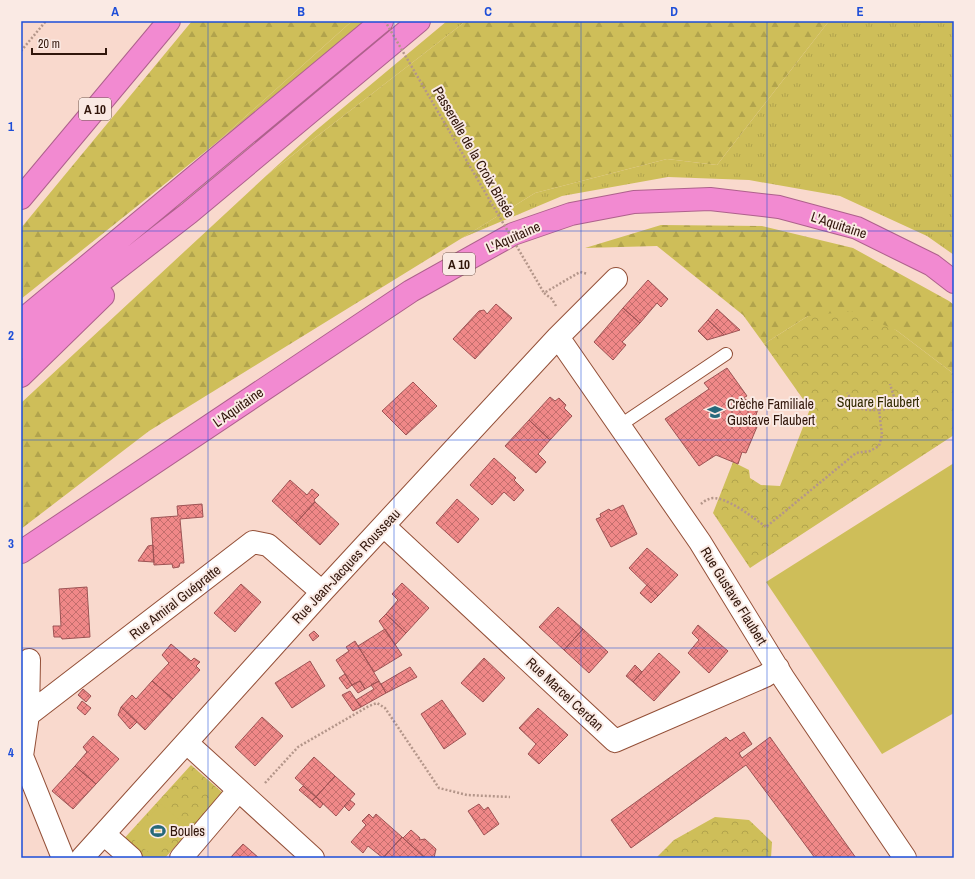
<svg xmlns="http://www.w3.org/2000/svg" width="975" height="879" viewBox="0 0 975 879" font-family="'Archivo Narrow',sans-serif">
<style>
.grass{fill:url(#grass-tufts)}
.forest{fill:url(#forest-firs)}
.park{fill:url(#park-crowns)}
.garden{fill:#cebe59}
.building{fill:url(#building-cross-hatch);stroke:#9d5354}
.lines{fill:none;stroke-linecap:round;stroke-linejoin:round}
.lane-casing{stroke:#934f37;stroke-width:14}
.street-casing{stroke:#934f37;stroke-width:24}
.highway-casing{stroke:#ae618c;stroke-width:24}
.path{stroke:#b4968a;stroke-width:2.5;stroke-dasharray:2 2;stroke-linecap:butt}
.lane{stroke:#fff;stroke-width:12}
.street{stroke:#fff;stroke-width:22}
.highway{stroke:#f28ad1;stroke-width:22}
.path-bridge{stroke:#b4968a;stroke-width:2.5;stroke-dasharray:2 2;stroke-linecap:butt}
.grid{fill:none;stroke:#1d4ed8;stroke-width:1;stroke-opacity:0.55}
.labels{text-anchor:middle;stroke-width:4;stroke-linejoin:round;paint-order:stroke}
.shield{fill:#faeae4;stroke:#6d564c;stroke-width:1}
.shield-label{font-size:13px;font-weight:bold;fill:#31160b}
.street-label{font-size:14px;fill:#31160b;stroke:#faeae4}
.park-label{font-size:14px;fill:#322b00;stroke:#faeae4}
.poi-label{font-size:14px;fill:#31160b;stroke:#faeae4;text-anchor:start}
.neatline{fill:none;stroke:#1d4ed8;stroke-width:1.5}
.grid-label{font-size:13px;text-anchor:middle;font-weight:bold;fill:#1d4ed8}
</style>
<defs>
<pattern id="grass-tufts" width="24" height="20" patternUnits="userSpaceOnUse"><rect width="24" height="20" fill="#cebe59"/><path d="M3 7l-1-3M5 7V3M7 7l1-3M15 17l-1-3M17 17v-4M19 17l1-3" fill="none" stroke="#b1a34c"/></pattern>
<pattern id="forest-firs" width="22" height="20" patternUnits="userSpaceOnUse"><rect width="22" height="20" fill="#cebe59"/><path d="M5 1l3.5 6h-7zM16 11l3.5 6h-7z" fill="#b1a34c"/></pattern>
<pattern id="park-crowns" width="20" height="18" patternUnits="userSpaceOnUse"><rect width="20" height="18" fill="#cebe59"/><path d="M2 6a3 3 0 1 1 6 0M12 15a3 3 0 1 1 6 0" fill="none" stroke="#b1a34c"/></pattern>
<pattern id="building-cross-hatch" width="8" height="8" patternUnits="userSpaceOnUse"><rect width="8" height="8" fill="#f08888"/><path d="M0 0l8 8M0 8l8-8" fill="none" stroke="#c36e6d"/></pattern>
</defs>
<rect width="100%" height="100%" fill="#f9d9cd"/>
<!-- grass -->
<path class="grass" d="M352,21h14l-150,122z
M447,21h19l-199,154 47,-43z
M829,21h125v234l-27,-19 -87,-40 -91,-16 -81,-3 -106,19 -100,42 73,-45 132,-34 50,6z"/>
<!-- forest -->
<path class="forest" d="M192,21h160l-136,122 -195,156v-71z
M466,21h363l-112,144 -50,-6 -132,34 -386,238 -128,98v-126l246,-228z
M661,225l101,1 91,22 96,53 5,4v69l-58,-44 -88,-14 -44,28 -21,-29 -86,-69 -72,2z"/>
<!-- park -->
<path class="park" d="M851,311l45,19 58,44v61l-204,133 -37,-55 20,-51 16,8 1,8 11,7 19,1 30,-77 -46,-65 44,-28z
M191,765l32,28 -58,65h-26l-18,-16z
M715,817l34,3 23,22 -1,16h-115l18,-18z"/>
<!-- garden -->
<path class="garden" d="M954,463v250l-72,41 -116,-172z
M161,804l24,21 -30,33 -24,-21z"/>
<!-- building -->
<path class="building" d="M648,280l20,19 -7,8 -4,-4 -17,20 -17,-15z
M496,304l16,14 -37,41 -22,-20 26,-28 5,-1 3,4z
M623,308l17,15 -18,19 4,3 -13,15 -19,-18z
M717,309l23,21 -16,5 -16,-15z
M708,320l16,15 -17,5 -9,-9z
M727,368l20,28 -4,2 16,8 -5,15 5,1 -13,31 -4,-1 -4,12 -22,-9 -17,11 -34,-47 44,-30 -5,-6z
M413,382l24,24 -31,29 -24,-24z
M550,397l5,4 4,-3 7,7 -2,3 8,8 -22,24 -21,-20z
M529,420l21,20 -12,14 8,8 -10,11 -31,-27z
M494,458l22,20 -2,2 10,10 -10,11 -10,-9 -12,13 -22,-20z
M290,480l17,15 5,-6 7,6 -5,5 1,2 -19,21 -24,-22z
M457,499l22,20 -21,24 -22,-20z
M315,502l24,22 -19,21 -24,-22z
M202,504l1,13 -23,2 4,44h-4l-1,4 -6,1 -1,-4 -18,1 -3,-47 27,-2 -1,-10z
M623,505l14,29 -26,13 -15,-28 5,-2 -1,-3 9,-5 2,2z
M153,545l1,17 -16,-1 10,-15z
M647,548l31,27 -20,21 -29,-28z
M402,583l27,25 -23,25 -20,-19 12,-14 -6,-6z
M241,584l20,18 -26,30 -21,-19z
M647,585l11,11 -7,7 -11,-10z
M87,587l3,50 -28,2 -1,-2h-7l-1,-11h8l-2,-37z
M558,607l25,22 -19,21 -25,-23z
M386,614l20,19 -11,12 -16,-24z
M698,625l30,26 -19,22 -21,-20 11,-13 -7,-7z
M385,629l17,26 -28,17 -16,-26z
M583,629l25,23 -19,21 -25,-23z
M314,631l5,5 -6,5 -4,-6z
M355,641l24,40 -14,8 -5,-8 -8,4 -16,-25 13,-9 -3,-4z
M171,644l20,17 3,-3 6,4 -4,4 4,4 -27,29 -21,-18 17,-18 -7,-8z
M659,653l21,19 -26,29 -21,-19z
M484,658l21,20 -22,24 -22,-19z
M310,661l15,25 -33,22 -17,-25z
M635,665l7,7 -9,10 -7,-6z
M410,667l7,10 -31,16 -5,-9z
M345,674l7,11 -5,4 -8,-11z
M152,681l21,18 -28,31 -24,-23 11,-12 4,4z
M360,681l5,8 -7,4 -6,-8z
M379,681l7,12 -25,14 -5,-7 18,-11 -3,-4z
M83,689l8,7 -5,6 -8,-7z
M350,691l11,16 -8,4 -11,-16z
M442,700l24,34 -22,15 -23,-35z
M82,701l9,7 -6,7 -8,-7z
M121,707l16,15 -7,7 -12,-14z
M538,708l30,27 -29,29 -11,-10 8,-10 -17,-16z
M262,717l21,19 -28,30 -20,-19z
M744,732l8,12 -13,9 3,5 28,-21 86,121h-41l-69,-93 -115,83 -20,-28 115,-83 4,4z
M93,736l26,23 -23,25 -21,-18 12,-14 -4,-5z
M314,757l21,19 -19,21 -21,-19z
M75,766l21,18 -23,25 -21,-18z
M335,776l20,18 -19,22 -20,-19z
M303,786l13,11 -4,4 -13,-11z
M316,797l7,7 -3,4 -8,-7z
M350,800l5,4 -6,7 -5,-5z
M479,804l5,6 4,-3 11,17 -15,11 -16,-24z
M369,814l4,4 3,-4 26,23 -19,21 -15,-12 -5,7 -12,-11 15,-17 -4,-4z
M411,830l9,8 -1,2 6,-1 11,10 -2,9h-9l-22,-20z
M402,837l1,1 22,20h-42z
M243,844l16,14h-29z"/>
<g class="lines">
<!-- lane casing -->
<g class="lane-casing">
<path id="lane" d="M619,426l107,-72"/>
</g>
<!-- street casing -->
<g class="street-casing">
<path id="street" d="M558,337l142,205 84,137 121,179
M384,526l231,215 150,-65 13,-8
M29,660l-1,55 -6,41 41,102
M28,715l225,-173 15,3 54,47
M187,743l126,115
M105,835l26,23
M82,858l240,-266 236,-255 58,-58
M181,858l57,-67"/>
</g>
<!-- highway casing -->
<g class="highway-casing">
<path id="highway" d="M21,198l148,-177
M21,321l361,-300
M21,348l34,-31 134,-104 230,-192
M21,376l82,-80
M21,552l390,-261 102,-57 58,-20 63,-12 76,-3 69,8 78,21 75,37 22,17"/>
</g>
<!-- path -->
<path class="path" d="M21,51l25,-30
M556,306l-4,-7 -8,-6 36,-21 8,2
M879,410l8,-1 6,-4 1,-8 -4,-13
M701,504c2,-2 5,-4 8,-5 14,-6 46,20 57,28l90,-74 14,-2 9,-5 3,-11 -3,-25h-11l-11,-2 -10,-15
M265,783l33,-36 71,-41 8,-3 8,5 54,80 28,7 43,2"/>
<!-- lane -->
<use href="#lane" class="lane"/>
<!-- street -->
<use href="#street" class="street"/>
<!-- highway -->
<use href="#highway" class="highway"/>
<!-- path-bridge -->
<path class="path-bridge" d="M385,21l159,272"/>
</g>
<!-- grid -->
<path class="grid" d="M208,21v837M394,21v837M581,21v837M767,21v837M21,231h933M21,440h933M21,648h933"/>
<!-- icons -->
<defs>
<g id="school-bare" transform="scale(1.2)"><path d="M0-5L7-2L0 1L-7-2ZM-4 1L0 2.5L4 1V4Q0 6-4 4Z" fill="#26687b" stroke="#faeae4" stroke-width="2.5" paint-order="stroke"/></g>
<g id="stadium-bare" transform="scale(1.2)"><path d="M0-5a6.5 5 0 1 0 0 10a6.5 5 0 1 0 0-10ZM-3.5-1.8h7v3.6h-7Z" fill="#26687b" stroke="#faeae4" stroke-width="2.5" paint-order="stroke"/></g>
</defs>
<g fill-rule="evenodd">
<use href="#school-bare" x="715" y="412"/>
<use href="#stadium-bare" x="158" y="831"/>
</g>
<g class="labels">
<!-- shield labels -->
<g class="shield">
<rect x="79" y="98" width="32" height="22" rx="3"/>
<rect x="443" y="253" width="32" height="22" rx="3"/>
</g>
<g class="shield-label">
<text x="95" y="114">A 10</text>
<text x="459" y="269">A 10</text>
</g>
<!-- street labels -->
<g class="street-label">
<text transform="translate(474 152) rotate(60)" y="5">Passerelle de la Croix Brisée</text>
<text transform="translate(839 225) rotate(18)" y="5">L'Aquitaine</text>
<text transform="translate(513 237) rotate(-24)" y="5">L'Aquitaine</text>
<text transform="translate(238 407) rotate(-35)" y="5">L'Aquitaine</text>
<text transform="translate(346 566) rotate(-47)" y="5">Rue Jean-Jacques Rousseau</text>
<text transform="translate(734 596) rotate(58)" y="5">Rue Gustave Flaubert</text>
<text transform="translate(175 602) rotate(-38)" y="5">Rue Amiral Guépratte</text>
<text transform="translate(565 694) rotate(43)" y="5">Rue Marcel Cerdan</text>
</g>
<!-- park labels -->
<g class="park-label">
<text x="878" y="407">Square Flaubert</text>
</g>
<!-- poi labels -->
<g class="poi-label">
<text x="727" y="409">Crèche Familiale<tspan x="727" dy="16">Gustave Flaubert</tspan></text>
<text x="170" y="836">Boules</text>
</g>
</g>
<!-- border -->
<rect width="975" height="879" fill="none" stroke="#faeae4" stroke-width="44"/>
<!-- scale -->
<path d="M32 48v6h74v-6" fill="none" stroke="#31160b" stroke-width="2"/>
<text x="38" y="48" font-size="12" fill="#31160b" stroke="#faeae4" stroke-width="3" paint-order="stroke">20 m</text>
<rect x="22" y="22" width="931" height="835" class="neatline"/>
<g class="grid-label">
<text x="115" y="16">A</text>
<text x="301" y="16">B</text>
<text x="488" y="16">C</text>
<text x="674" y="16">D</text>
<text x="860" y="16">E</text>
<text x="11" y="131">1</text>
<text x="11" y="340">2</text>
<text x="11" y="548">3</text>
<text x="11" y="757">4</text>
</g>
</svg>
